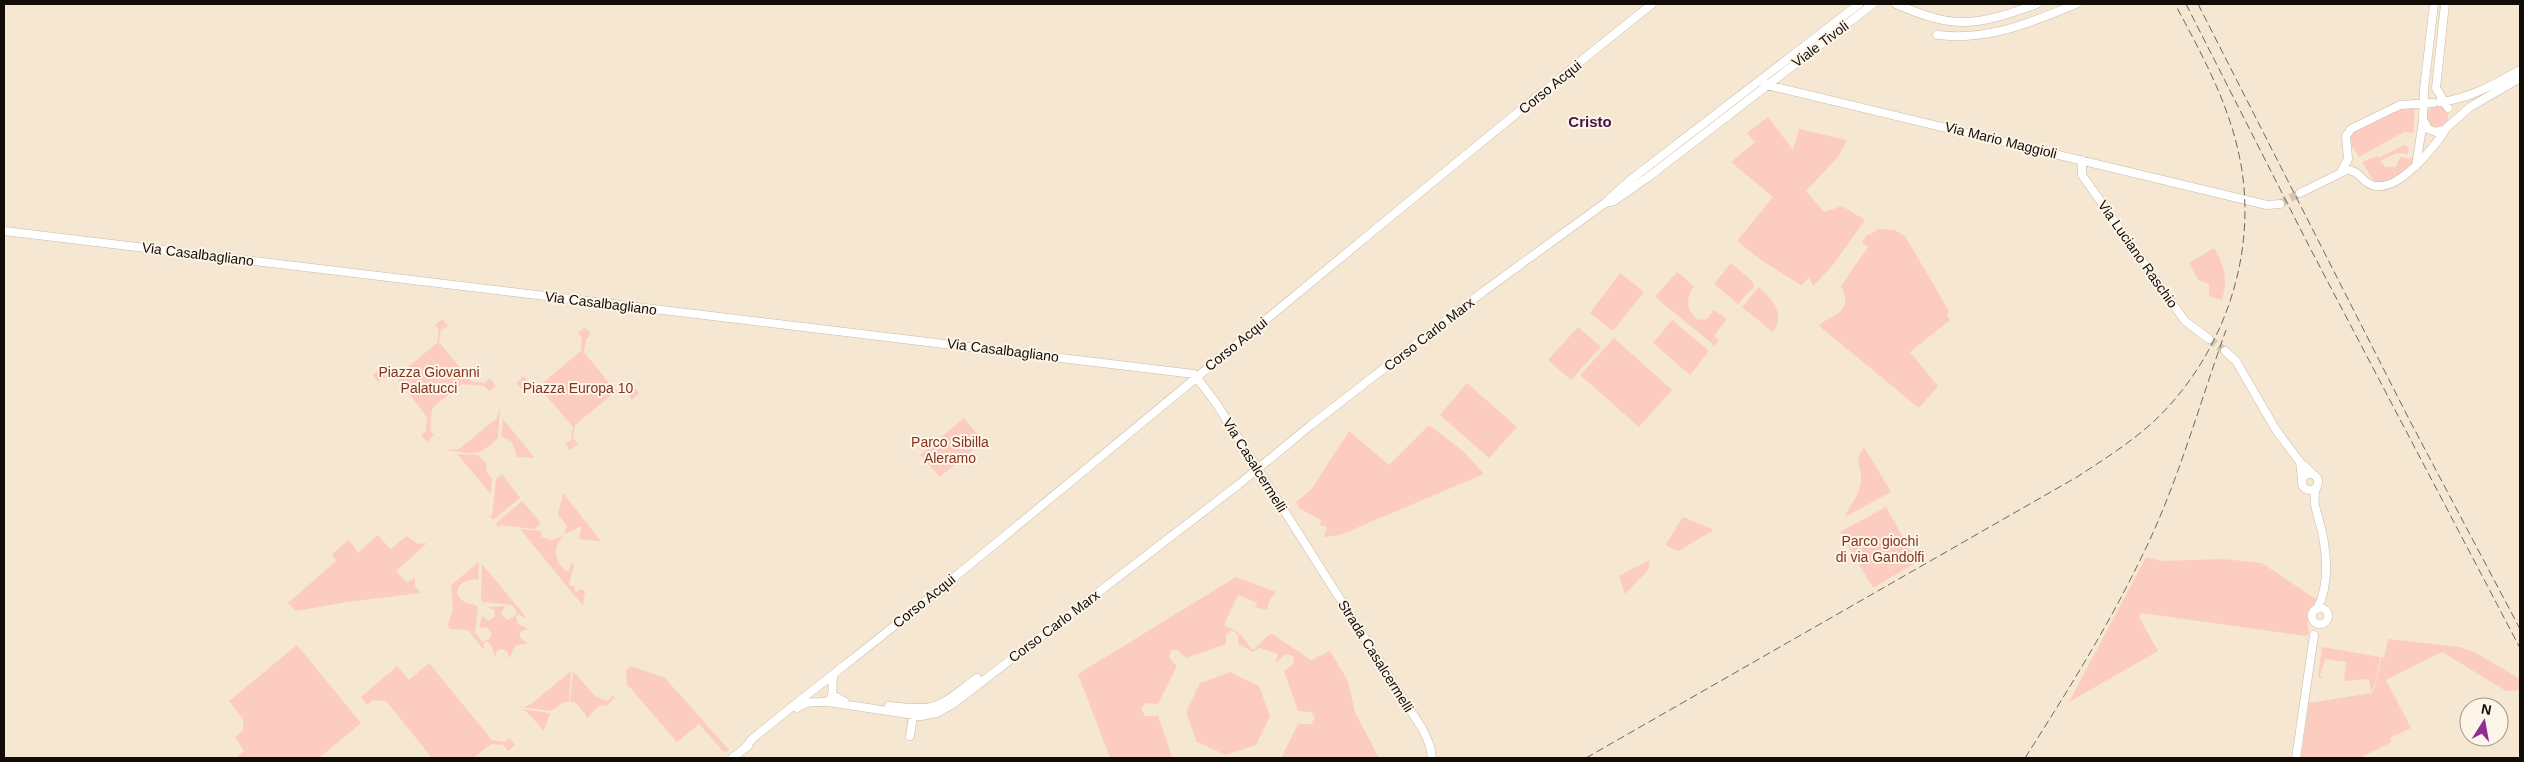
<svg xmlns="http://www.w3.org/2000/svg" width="2524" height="762" viewBox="0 0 2524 762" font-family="Helvetica,sans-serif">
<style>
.green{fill:#fdccc0}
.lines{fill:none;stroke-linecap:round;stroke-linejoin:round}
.secondary-tunnel{stroke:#d3c6b3;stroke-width:8;stroke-dasharray:8 4;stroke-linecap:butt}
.secondary-casing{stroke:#c8bba6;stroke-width:9}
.secondary{stroke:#fff;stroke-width:8}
.rail{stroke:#6f675a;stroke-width:1;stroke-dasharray:8 4;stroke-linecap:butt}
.labels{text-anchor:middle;stroke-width:4;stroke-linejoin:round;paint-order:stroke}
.street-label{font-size:14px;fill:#110c06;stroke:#fef5e9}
.park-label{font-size:14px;fill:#843321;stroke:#fef5e9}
.neighbourhood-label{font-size:15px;font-weight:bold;fill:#431344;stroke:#fef5e9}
</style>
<rect width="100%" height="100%" fill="#f5e7d2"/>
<!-- green -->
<path class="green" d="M2400,106l13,1 2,3 -2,23 -9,-1 -45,25 -13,-20 1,-3z
M2426 117a11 11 0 1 1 22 0a11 11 0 1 1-22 0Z
M1768,117l25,33 6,-21 48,11 -9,17 -32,34 18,21 18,-6 23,14 -32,45 -20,21 -4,-8 -8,7 -40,-25 -24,-19 36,-44 -42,-35 24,-20 -8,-9z
M2405,145l4,3 -1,6 -11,-1 -17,8 6,6h10l4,-10 9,2 5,-4 -3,13 -17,10 -18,7 -14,-23 15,-6 1,2z
M1879,229l16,1 10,6 44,75 -2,4 3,5 -40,32 28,34 -19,22 -100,-82c9,-12 37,-11 22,-40l27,-39 -6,-4 4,-7z
M2214,248c11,18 14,32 8,52l-13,-4v-12l-11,-4 -9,-17z
M1731,263l21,18 2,5 -16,18 -24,-20z
M1677,272l17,14c-9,13 -8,24 4,34l9,-1 7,-9 13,9 -13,17 5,4 -4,6 -60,-49z
M1620,273l24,19 -31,39 -23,-18z
M1759,287c13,13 27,26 14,45l-31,-25z
M442,319l6,7 -7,4 -2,12 32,39 13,2 6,-5 6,8 -7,5 -5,-5 -22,-2 -30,24 -2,22 4,5 -7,7 -6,-7 5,-4 1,-14 -30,-38 -14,-1 -5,4 -5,-7 7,-6 4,5 13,2 40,-33 2,-13 -4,-5z
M1672,320l37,31 -19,24 -37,-32z
M585,327l6,7 -5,5 -2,13 31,38 13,1 6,-4 5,6 -7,7 -4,-6 -14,-1 -39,32 -2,13 5,6 -8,6 -5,-6 6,-4 2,-13 -35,-41h-9l-7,4 -6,-7 8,-7 5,7 12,1 40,-33 1,-13 -4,-5z
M1578,327l23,20 -30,33 -23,-20z
M1614,338l58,52 -33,37 -59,-52z
M1467,383l50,44 -28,31 -49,-43z
M500,405l-2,33c-21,21 -26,15 -53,12l14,-1 38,-31z
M964,418l19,23 -43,36 -20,-22z
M503,419l32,39 -18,-1 -5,-15 -11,-6z
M1429,425l35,27 20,22 -144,61 -16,2 3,-10 -7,-2 1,-5 -21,-11 -4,-7 15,-12 38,-59 40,34z
M1864,447l27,45 -46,25c5,-12 15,-23 16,-36 1,-13 -8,-19 3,-34z
M457,454l21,1 9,9 -1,7 6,8 -1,15z
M502,474l18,24 -27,22 -4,-5h3l4,-36z
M563,493l37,47v1l-21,-2 3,-13 -18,8 3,-8 -9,-11z
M522,501l19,22 -6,6 -35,-4 -1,3 -4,-4z
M1886,507l31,55 -44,26 -33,-56z
M1683,517l31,13 -36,21 -10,-4 -2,-3z
M520,529l21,2v6l10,3 13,-4c-13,12 -10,28 5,36l2,-9 3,1 -5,21 6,2 -1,4 3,1 2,-3 6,2 -2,15z
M378,535l12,14 17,-13 11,8 9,-1 -31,28 11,12 8,-5v8l6,7 -74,9 -51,9 -8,-8 48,-42 -4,-7 17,-14 10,14v-2z
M2146,557l15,4 62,-2 39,4 55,37 -10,12 2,22 -4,2 -164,-23 -2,4 19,34 -89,51z
M1650,560l-2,10 -23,24 -6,-18z
M479,562l-1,18c-13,-3 -29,9 -15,21 4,4 10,2 15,6l-3,26 7,8 6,-1 4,-6 -5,-7 -8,1 3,-12 7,5 6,-5 -1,-6 -6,-3 17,-1 -4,8 6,6 7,-3 1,-4 3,11 10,5 -8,3v6l8,5 -13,3 -6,13 -1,-6 -5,-4 -6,2 -2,7 -3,-12 -6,-5 -3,3 2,4 -2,1 -15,-19 -19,-1 -1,-5 5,-14 -2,-25z
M482,564l43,52 -1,2 -5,-4 -2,2 -1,-6 -4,-5 -29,-3 -2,-5z
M1236,577l40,15 -6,8 -3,10 -12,-3 2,-4 -19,-8 -14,30c6,3 15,7 19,12 4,5 5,9 11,13l13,-14 5,-2 39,26 19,-9 18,30 7,31 24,46h-98l17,-34h13l4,-6 -4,-6 -13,-1 -14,-40 10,-8 -1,-7 -7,-2 -11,9 3,-9 -18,-6 -7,4 -15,-8v-9l-6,-5 -6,4v10l-40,14 -8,-8h-7l-2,8 8,8 -19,38 -12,-1 -5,6 4,7h13l14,40 -2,2h-60l-32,-84z
M2388,639l72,8 16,6 44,26v11l-14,1 -64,-39 -56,28 25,48 -21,10 2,4 -33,16h-58l8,-55 63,-10 4,-9 5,-27 3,1z
M297,645l64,78 -42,35h-83l8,-7 -9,-14 8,-7v-11l-14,-18z
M2322,647l58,10 -5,27 -4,8 -2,-13 -25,2 2,-19 -21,-3 -5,16 3,3 -5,-1z
M429,663l63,77 12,2 6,-4 5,7 -7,6 -5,-6 -12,-1 -18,14h-41l-46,-57 -13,-1 -6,5 -6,-8 36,-31 12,14z
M631,666l34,12 64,72 -3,2 -4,-2 -23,-26 -22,18 -50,-58 -1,-14z
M571,671l-2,30 -7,2 -11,8 -31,-4 -1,-1 5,1 7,-3z
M573,671l22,25 12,5 6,-6 2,3 -9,8 -6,-1 -14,14v-4l-9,-11 -7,-3z
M1230,672l29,14 11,30 -14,29 -30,10 -29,-13 -11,-30 14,-29z
M521,709l29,4 -6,18 -17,-19z"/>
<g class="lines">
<!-- secondary-tunnel -->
<path class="secondary-tunnel" d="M2280,204l20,-11
M2209,339l16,12"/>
<!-- secondary casing -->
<g class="secondary-casing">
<path id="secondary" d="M1896,4c60,26 80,22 141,0
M2434,4l-10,85 -1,30 5,10 8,3 8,-2 26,-23 50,-29
M2445,4l-9,84 12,20
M1937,35c51,6 93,-12 139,-31
M1762,79l5,6 500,120 13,-1
M2440,102c29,-3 55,-18 80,-32
M2082,160v15l103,146 24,18
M2416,166l7,-45
M2342,170l6,-11 -2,-23 5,-7 49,-24 33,-2
M2300,193l47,-23c12,0 15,12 25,15 26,9 62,-38 74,-56
M1605,203l9,-2 33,-23 226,-174
M4,231l1190,143 22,29 207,327 7,16 2,12
M2225,351l11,10 40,69 24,32
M2302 482a8 8 0 1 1 16 0a8 8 0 1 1-16 0Z
M2302,479l-2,-17 13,12
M2312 616a8 8 0 1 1 16 0a8 8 0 1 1-16 0Z
M2317,609c12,-22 10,-53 5,-77 -3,-15 -12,-32 -5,-46
M833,695l12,7
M828,702l93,14 16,-3 16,-9 285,-219 73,-60 173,-134 121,-88 24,-22 230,-177
M889,706c50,6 49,1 88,-28
M797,708c16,-11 22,-2 33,-8 6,-8 -1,-17 5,-27
M910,736l4,-26
M746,747l6,-8c60,-49 122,-96 182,-145 240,-196 476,-397 718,-590
M732,758l16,-12
M2296,758l18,-123"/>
</g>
<!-- secondary -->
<use href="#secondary" class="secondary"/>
<!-- rail -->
<path class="rail" d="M2186,4l123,242 211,402
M2198,4l212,417 110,208
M1586,758l491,-281c32,-21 66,-42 92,-71 63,-70 91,-169 68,-260 -12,-50 -38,-97 -62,-142
M2025,758c42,-66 84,-133 118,-204 35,-71 56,-149 83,-224"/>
</g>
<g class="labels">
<!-- street labels -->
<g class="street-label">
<text transform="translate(1820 44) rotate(-37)" y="5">Viale Tivoli</text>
<text transform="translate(1550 87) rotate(-39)" y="5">Corso Acqui</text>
<text transform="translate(2001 140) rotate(14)" y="5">Via Mario Maggioli</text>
<text transform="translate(198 254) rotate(7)" y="5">Via Casalbagliano</text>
<text transform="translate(2138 254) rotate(55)" y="5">Via Luciano Raschio</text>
<text transform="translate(601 303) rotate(7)" y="5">Via Casalbagliano</text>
<text transform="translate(1429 334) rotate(-38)" y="5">Corso Carlo Marx</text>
<text transform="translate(1236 344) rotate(-39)" y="5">Corso Acqui</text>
<text transform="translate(1003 350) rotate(7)" y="5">Via Casalbagliano</text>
<text transform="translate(1255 465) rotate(58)" y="5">Via Casalcermelli</text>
<text transform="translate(924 601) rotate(-39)" y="5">Corso Acqui</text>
<text transform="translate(1054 626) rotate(-37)" y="5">Corso Carlo Marx</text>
<text transform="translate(1376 656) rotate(58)" y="5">Strada Casalcermelli</text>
</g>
<!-- park labels -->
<g class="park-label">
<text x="429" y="377">Piazza Giovanni<tspan x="429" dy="16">Palatucci</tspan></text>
<text x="578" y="393">Piazza Europa 10</text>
<text x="950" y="447">Parco Sibilla<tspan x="950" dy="16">Aleramo</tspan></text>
<text x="1880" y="546">Parco giochi<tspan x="1880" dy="16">di via Gandolfi</tspan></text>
</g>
<!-- neighbourhood labels -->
<g class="neighbourhood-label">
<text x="1590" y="127">Cristo</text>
</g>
</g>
<!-- border -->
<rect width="2524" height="762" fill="none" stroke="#110c06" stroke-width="10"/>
<!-- north arrow -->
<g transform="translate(2484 722) rotate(11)"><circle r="24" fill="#fef5e9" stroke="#9f988e"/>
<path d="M0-4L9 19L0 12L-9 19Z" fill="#912d94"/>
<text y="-8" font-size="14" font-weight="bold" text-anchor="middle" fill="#110c06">N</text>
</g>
</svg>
